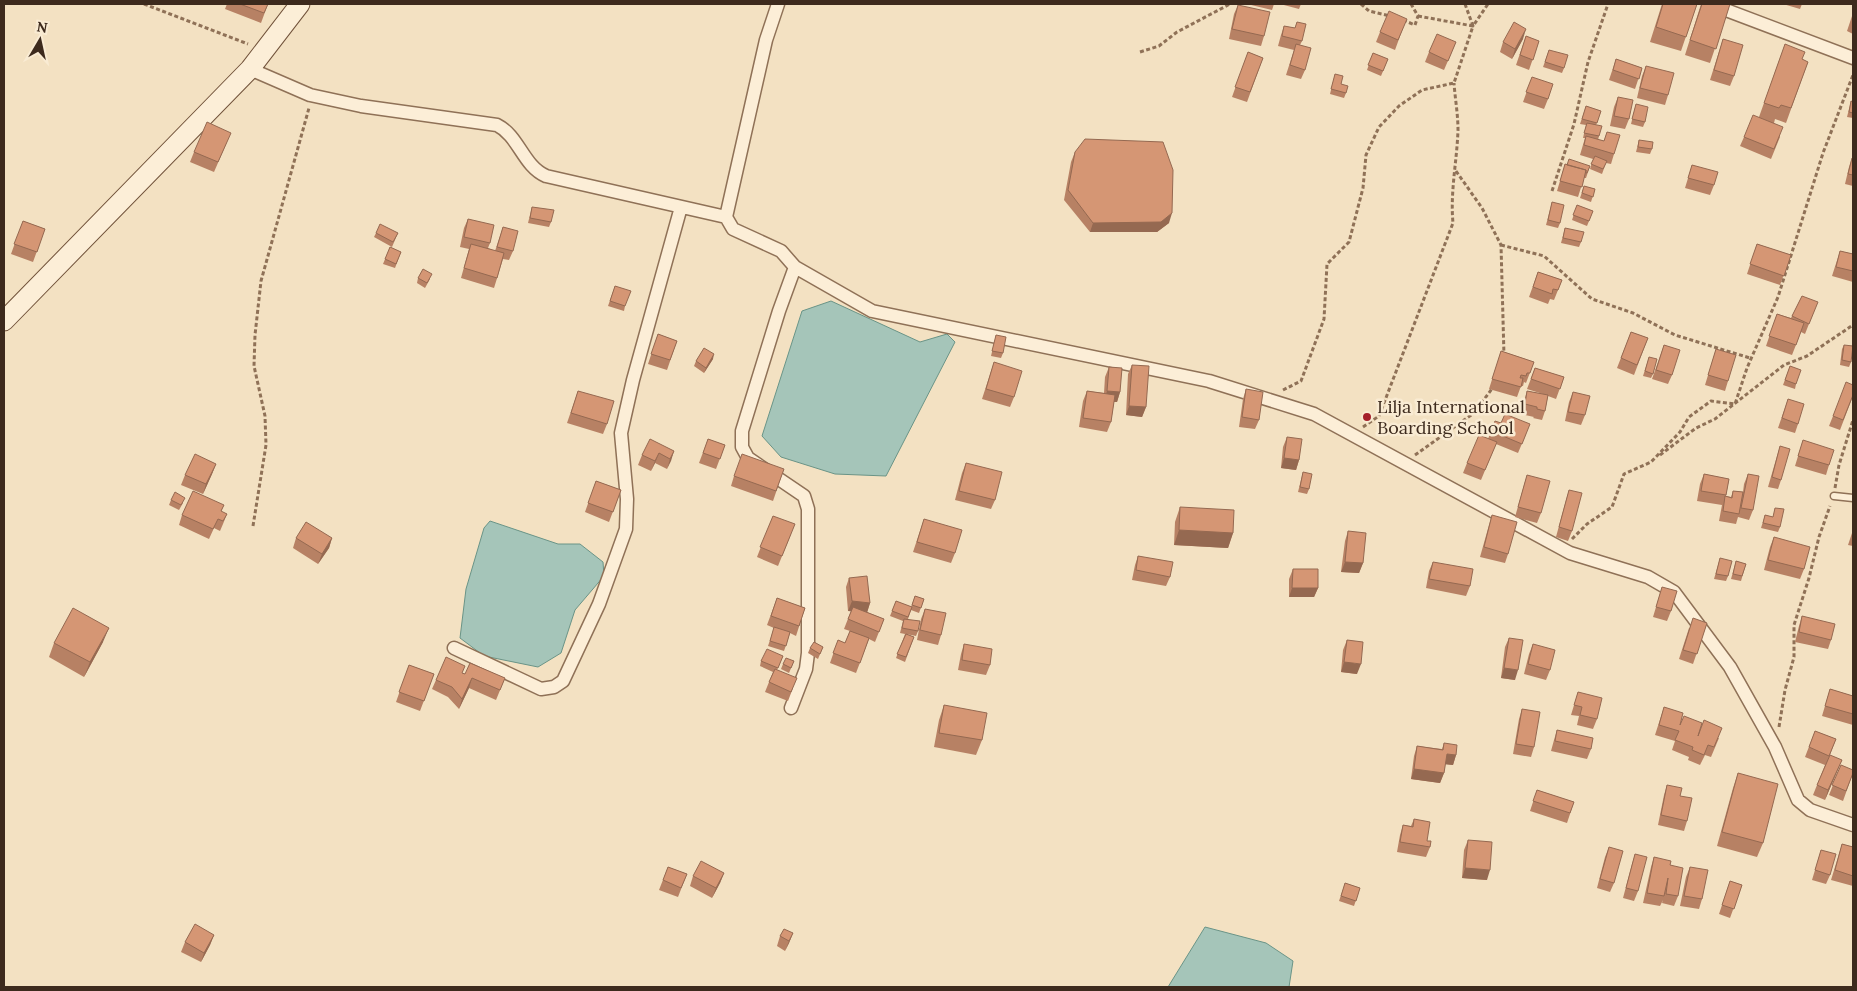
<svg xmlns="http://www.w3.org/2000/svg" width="1857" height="991" viewBox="0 0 1857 991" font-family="Lora,serif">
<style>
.water{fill:#a5c5b9;stroke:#6a9487}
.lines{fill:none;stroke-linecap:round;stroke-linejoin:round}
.lane-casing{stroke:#8f7157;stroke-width:9}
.street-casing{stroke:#8f7157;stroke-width:15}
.secondary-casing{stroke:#71523a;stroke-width:21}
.path{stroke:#8f7157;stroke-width:3;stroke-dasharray:4 2.5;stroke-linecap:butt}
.lane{stroke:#fceed7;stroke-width:6}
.street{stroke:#fceed7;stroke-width:12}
.secondary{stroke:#fceed7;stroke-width:19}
.wall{fill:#b78164}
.shaded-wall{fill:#956951}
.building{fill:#d59674;stroke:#956951}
.poi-dot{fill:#a5202a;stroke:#f9ebd3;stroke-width:2}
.labels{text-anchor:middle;stroke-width:5;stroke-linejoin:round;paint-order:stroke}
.poi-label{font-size:18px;fill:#3d2a1d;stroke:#f9ebd3;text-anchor:start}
</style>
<rect width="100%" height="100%" fill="#f3e1c2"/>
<!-- water -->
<path class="water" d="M831,301l89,41 27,-8 8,8 -69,134 -51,-2 -54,-17 -19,-21 40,-125z
M490,521l68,23h22l23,18 1,14 -29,34 -14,43 -23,14 -54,-11 -24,-18 6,-49 18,-61z
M1205,927l61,16 27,18 -4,26h-121z"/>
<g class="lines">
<!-- lane casing -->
<g class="lane-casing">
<path id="lane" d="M1834,496l19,2"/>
</g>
<!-- street casing -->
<g class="street-casing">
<path id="street" d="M778,4l-12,36 -40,177 7,12 48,22 14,16 77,44 337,70 105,33 256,139 78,24 26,15 56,75 45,80 23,53 12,10 43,15
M1710,4l143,54
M250,69l60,26 51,11 136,19c22,11 26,41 49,51l180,41
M454,648l87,41 13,-2 9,-6 36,-77 27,-75 1,-30 -6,-66 12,-53 48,-173
M791,708l15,-39 2,-16v-144l-4,-13 -56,-38 -6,-11v-16l37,-120 16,-44"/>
</g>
<!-- secondary casing -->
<g class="secondary-casing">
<path id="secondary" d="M4,321l246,-252 50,-65"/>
</g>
<!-- path -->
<path class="path" d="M144,4l104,40
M1361,4l8,7 21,5
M1418,16l55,10 15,-22
M1403,20l12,5 3,-9 -7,-12
M1140,52l19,-6 18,-14 53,-28
M1456,171l26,37 19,37 3,111
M1552,191l22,-67 14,-62 20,-58
M1501,245l43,11 48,43 41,14 42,22 75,23
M1283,390l18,-9 23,-62 3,-55 22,-22 14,-54 3,-33 13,-28 20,-21 23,-16 32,-7 19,-57 -8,-22
M1363,427l16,-11 74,-193c-3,-31 4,-62 5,-93 0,-16 -3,-32 -4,-47
M1415,455l59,-42 20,-27
M1660,455l36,-27 19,-9 69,-54 23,-9 46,-31
M1835,488l4,-23 14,-45
M253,526l13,-81 -1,-29 -11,-50 1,-31 6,-54 48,-173
M1572,539l15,-15 25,-17 12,-33 27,-12 29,-30 9,-15 22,-16 24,3 12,-36 31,-71 45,-144 30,-78
M1779,727l6,-37 9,-33v-32l15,-47 10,-41 11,-31"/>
<!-- lane -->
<use href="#lane" class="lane"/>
<!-- street -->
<use href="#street" class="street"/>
<!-- secondary -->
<use href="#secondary" class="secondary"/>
</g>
<!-- wall -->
<path class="wall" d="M227,4h41l-7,19 -36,-14z
M1247,4h27l-2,6z
M1280,4h21l-2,5z
M1662,4h35l-16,47 -31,-9z
M1701,4h29l-20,59 -25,-8z
M1783,4h19l-2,5z
M1238,5l26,31 -3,10 -32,-7 5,-25z
M1853,13v21l-6,-3z
M1297,22l5,19 -2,4 5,25 -4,9 -15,-4 8,-25 -16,-4 3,-11 3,-9 11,2z
M1403,28l-8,22 -19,-8 4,-10z
M1526,36l13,5 -10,29 -13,-5z
M1523,39l-11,20 -12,-7 3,-10z
M1723,39l11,37 -4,10 -20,-6z
M1456,42l-12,28 -19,-8 4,-10z
M1785,44l17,15 6,3 -22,61 -11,-4 -1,4 6,14 -9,22 -31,-13 4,-9 15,-20z
M1549,50l15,18 -2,5 -19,-6z
M1248,52l15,6 -16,44 -15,-5z
M1373,53l15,6 -7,17 -14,-6z
M1616,59l26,9 -7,21 -26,-9z
M1646,66l22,29 -3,10 -28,-7 5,-22z
M1335,74l11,19 -2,5 -14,-4z
M1532,77l16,22 -4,10 -21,-7z
M1618,97l11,22 -4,10 -15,-3 4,-19z
M1851,101l2,1v16l-6,-1z
M1636,104l9,18 -2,5 -12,-3z
M1586,106l15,5 -5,14 3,11 -1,4 6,1 3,-9 7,22 -3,10 -5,-1 -4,11 -12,-5 3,-10 -13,-4 5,-17h-2l3,-13 -6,-1z
M1639,140l13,9 -2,5 -14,-2z
M227,142l-13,30 -24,-10 4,-10z
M1075,152l94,71 -12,9h-67l-26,-32 7,-38z
M1852,158h1v28l-8,-2 4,-17z
M1565,164l25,2 -4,12h-2l-6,19 -21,-6z
M1692,165l22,20 -4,10 -25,-7z
M1584,186l11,3 -4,13 -11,-4z
M1552,202l8,21 -2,5 -12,-3z
M1577,205l16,6 -6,15 -15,-6z
M532,207l19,15 -2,5 -21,-4z
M468,219l22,24 -2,5 7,3 8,-24 10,24 -4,9 -6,-1 -9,29 -33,-10 8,-29 -9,-2 4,-19z
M23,221l22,8 -12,33 -22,-8z
M1565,228l16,14 -2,5 -18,-4z
M376,233h22l-6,14 -18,-10z
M1757,244l34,11 -11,30 -33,-11z
M390,247l11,5 -6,16 -12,-4z
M1840,251l13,3v28l-21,-6z
M1538,272l24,8 -8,20 -4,-1 -2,5 -19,-7z
M418,278l12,1 -5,9 -8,-5z
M615,286l10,20 -1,5 -16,-5z
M1802,296l12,15 -9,23 -4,-2 -9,23 -26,-9 11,-32 14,4z
M1631,332l17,6 -14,37 -17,-7z
M658,334l19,7 -10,29 -19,-6z
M996,335l7,18 -2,5 -10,-2z
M1664,345l8,30 -4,9 -16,-5z
M1844,345l7,17 -2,5 -9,-2 2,-16z
M1716,349l12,32 -3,10 -20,-6z
M1501,351l33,11 -8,21 -2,-1 -1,4h-2l-4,11 -28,-8z
M1649,357l4,17 -2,4 -8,-2z
M713,359l-9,14 -10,-7 2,-5z
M994,362l20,35 -4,10 -28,-8z
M1132,365l14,42 -4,10 -16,-2 2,-41z
M1790,366l6,18 -1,5 -12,-4z
M1109,367l11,25 -3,10h-3l-3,20 -4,10 -28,-5 4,-26 4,-10 17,2 1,-16z
M1535,368l29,9 -8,22 -8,-3 -3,15 -3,9 -9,-2 1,-1 -13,-3 3,-13 3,-10 16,3 -16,-5z
M1246,389l13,31 -4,9 -16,-2 4,-28z
M578,391l29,33 -4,10 -36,-11z
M1573,392l12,23 -4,10 -16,-4 4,-19z
M1853,396l-13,34 -11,-4 4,-10z
M1788,399l10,25 -3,9 -17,-5z
M1495,421l31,13 -8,19 -22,-9 -15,36 -18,-7 4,-10 21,-24z
M1287,437l12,23 -3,10 -15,-2 2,-21z
M708,439l17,6 -9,24 -17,-6z
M1803,440l26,25 -3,10 -31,-9z
M1780,446l1,34 -3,9 -10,-2 9,-31z
M674,451l-7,18 -12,-6 -4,8 -13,-6 4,-10z
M966,463l29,37 -4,9 -36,-9 7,-27z
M216,464l-4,10 -9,20 -22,-9 4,-10z
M784,469l-11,32 -42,-15 3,-10z
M1303,472l6,17 -2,5 -9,-2z
M1704,474l25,5 -3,17 5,1 2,-6 10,1 1,-8 4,-10 5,36 -4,10 -11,-3 -2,7 -17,-3 3,-16 -25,-4 3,-17z
M1527,475l14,38 -4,10 -22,-6 9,-32z
M596,481l25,9 -12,32 -24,-10z
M1569,490l3,41 -4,10 -12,-4 10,-37z
M171,500l12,3 -4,7 -10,-5z
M224,505l-3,7 6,2 -4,10 -3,7 -6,-3 -5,11 -30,-14 3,-10z
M1180,507l53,26 -5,15 -54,-3 1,-23z
M1775,508l5,19 -2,5 -17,-4 4,-13 8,2z
M1492,515l16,39 -3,9 -25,-6 9,-32z
M773,516l18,18 -13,32 -21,-9z
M924,519l31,34 -4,10 -38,-11z
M1853,530v16l-5,-1z
M1348,531l15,32 -4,10 -18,-1 4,-31z
M1774,537l30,32 -4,10 -36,-9 6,-23z
M296,538h36l-3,10 -11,16 -25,-16z
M1138,556l32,21 -4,9 -34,-6 3,-15z
M1720,558l8,18 -2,5 -12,-2z
M1736,561l10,3 -5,17 -10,-2z
M1433,562l37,24 -4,10 -40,-8 3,-17z
M1293,569l25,19 -4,9h-25v-18z
M849,578l21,25 -3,9 17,7 -9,23 -6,-3 -13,34 -26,-10 8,-23 7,3 5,-12 -6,-2 7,-18h-3l-2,-24z
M1662,587l9,24 -4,10 -14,-4z
M915,596l9,3 -5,14 -8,-3 -3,9 10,12 -2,5 -10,-2 8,3 -9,25 -9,-4 9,-24 -5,-1 3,-12 -13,-5 6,-15 15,6z
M777,598l28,10 -9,28 -6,-3 -6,18 -16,-5 6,-18 -7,-3z
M925,609l16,26 -3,10 -21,-5 4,-21z
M1802,616l29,24 -3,9 -33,-7 4,-16z
M1707,623l-14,41 -14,-5 10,-31z
M1509,638l6,42 -14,-2 4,-31z
M1347,640l10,34 -16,-2 2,-22z
M103,642l-19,35 -35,-20 5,-14z
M964,644l26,21 -4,10 -28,-5 3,-16z
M1533,644l17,26 -4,10 -22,-6 5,-20z
M823,647l-5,12 -10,-6 2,-5z
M783,656l-6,14 16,18 -5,13 -23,-9 8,-20 -13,-6 1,-5z
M794,661l-5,12 -8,-4 2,-5z
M409,665l25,9 -14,37 -24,-9z
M462,673l3,1 40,4 -9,22 -27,-12 -10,21 -11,-12 -16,-8 4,-9z
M1830,689l23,7v29l-31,-9z
M1578,692l19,27 -4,10 -16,-4 2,-9 -8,-1z
M944,705l38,35 -6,15 -42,-8 5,-27z
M1664,707l16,18 18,11 21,2 -8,19 -6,-2 -5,10 -12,-5 1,-3 -17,-7 3,-9 -20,-6z
M1522,709l12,38 -3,10 -18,-3 6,-35z
M1557,730l34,19 -4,10 -36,-8 3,-11z
M1815,731l21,8 -8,21h14l-17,40 -12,-5 12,-30 -20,-8z
M1444,743l12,12 -3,10 -8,-1 -1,9 -4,10 -29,-4 3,-23 3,-10 25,3z
M1841,765l12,8 -10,28 -14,-6z
M1738,773l25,70 -6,14 -40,-11 16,-58z
M1667,785l13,11 7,25 -3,10 -26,-6 6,-30z
M1537,790l37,12 -7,21 -37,-12z
M1414,819l13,22 3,6 -4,10 -29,-5 3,-17 3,-10 8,1z
M1468,840l19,40 -25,-2 2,-28z
M1842,844l11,3v39l-22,-6z
M1609,847l5,36 -4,9 -13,-4 8,-31z
M1821,850l9,25 -4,9 -14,-4z
M1635,854l3,37 -4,10 -11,-3 9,-34z
M1654,857l16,8 8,31 -4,10 -12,-3 1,-3 -3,6 -17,-3 8,-36z
M668,867l19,7 -9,23 -19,-7z
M1690,867l12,32 -3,10 -19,-3 6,-29z
M724,873l-4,10 -8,15 -22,-12 3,-10z
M1730,881l12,4 -12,33 -11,-4z
M1345,883l15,5 -6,18 -15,-5z
M793,933l-4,10 -4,8 -8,-5 3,-10z
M214,935l-4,10 -9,17 -20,-10 4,-10z"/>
<!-- shaded-wall -->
<path class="shaded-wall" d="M1526,29l-3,10 -11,20 3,-10z
M1172,213l-3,10 -12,9h-67l3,-9z
M714,354l-1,5 -9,14 2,-5z
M1107,391l13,1 -3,10 -13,-1z
M1129,406l17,1 -4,10 -16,-2z
M674,451l-3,10 -4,8 3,-10z
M659,453l-4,10 -4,8 4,-10z
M1284,458l15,2 -3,10 -15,-2z
M216,464l-4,10 -9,20 3,-10z
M1179,530l54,3 -5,15 -54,-3z
M332,538l-3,10 -11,16 4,-10z
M1345,562l18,1 -4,10 -18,-1z
M1292,588h26l-4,9h-25z
M852,601l18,2 -3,10 -19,-2z
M109,628l-6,14 -19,35 6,-15z
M1344,662l17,2 -4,10 -16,-2z
M1504,668l14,2 -3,10 -14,-2z
M472,678l-3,10 -10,21 3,-10z
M1447,754l9,1 -3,10 -10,-1z
M1842,760l-4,9 -13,31 3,-10z
M1414,769l30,4 -4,10 -29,-4z
M1465,868l25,2 -3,10 -25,-2z
M724,873l-4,10 -8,15 4,-10z
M793,933l-4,10 -4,8 4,-10z
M214,935l-4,10 -9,17 3,-9z"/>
<!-- building -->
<path class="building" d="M240,4h28l-4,9z
M1663,4h34l-11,33 -30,-10z
M1702,4h28l-14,45 -26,-9z
M1238,5l32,7 -6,24 -32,-7z
M1389,11l18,8 -9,21 -18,-8z
M1297,22l9,2 -4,17 -20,-5 2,-10 11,2z
M1514,22l12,7 -11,20 -12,-7z
M1437,34l19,8 -8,19 -19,-9z
M1526,36l13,5 -6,19 -13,-5z
M1723,39l20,6 -9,31 -20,-6z
M1296,44l15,4 -6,22 -15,-5z
M1785,44l20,8 -3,7 6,3 -17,46 -10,-3 -2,3 -15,-5z
M1549,50l19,5 -4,13 -19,-6z
M1248,52l15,6 -13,34 -15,-5z
M1373,53l15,6 -5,12 -15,-6z
M1616,59l26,9 -3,11 -26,-9z
M1646,66l28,7 -6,22 -28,-7z
M1335,74l8,2 -2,8 7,2 -2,7 -15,-4z
M1532,77l21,7 -5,15 -22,-7z
M1618,97l15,3 -4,19 -15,-3z
M1851,101l2,1v11l-4,-1z
M1636,104l12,3 -3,15 -13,-3z
M1586,106l15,5 -4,12 -15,-4z
M1753,115l30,12 -9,22 -30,-12z
M207,122l24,11 -13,29 -24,-10z
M1587,123l15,3 -3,10 -15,-3z
M1607,132l13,3 -6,19 -30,-9 2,-9 18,5z
M1085,139l78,3 10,28 -1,43 -11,9 -68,1 -25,-33 7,-38z
M1639,140l14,2 -1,7 -14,-2z
M1595,156l12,5 -4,8 -12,-5z
M1852,158h1v17l-5,-1z
M1569,159l21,7 -3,7h-1v-3l-19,-5z
M1565,164l21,6 -4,17 -22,-6z
M1692,165l26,7 -4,13 -26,-7z
M1584,186l11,3 -2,8 -11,-4z
M1552,202l12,3 -4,18 -12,-3z
M1577,205l16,6 -4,10 -16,-6z
M532,207l22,3 -3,12 -21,-4z
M468,219l26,6 -4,18 -26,-6z
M23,221l22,8 -8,23 -23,-8z
M380,224l18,9 -5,9 -17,-9z
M503,227l15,4 -5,20 -16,-4z
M1565,228l19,4 -3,10 -18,-4z
M471,244l33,9 -7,25 -33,-10z
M1757,244l34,11 -7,21 -34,-12z
M390,247l11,5 -5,12 -11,-5z
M1840,251l13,3v17l-17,-4z
M423,269l9,5 -5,9 -9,-5z
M1538,272l24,8 -4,10 -5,-1 -1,5 -19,-7z
M615,286l16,5 -6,15 -15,-5z
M1802,296l16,6 -9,22 -17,-8z
M1777,314l27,9 -8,22 -27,-9z
M1631,332l17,6 -11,27 -16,-7z
M658,334l19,7 -7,19 -19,-6z
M996,335l10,2 -3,16 -11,-2z
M1664,345l16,5 -8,25 -16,-5z
M1844,345l9,1 -2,16 -9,-2z
M704,348l10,6 -8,14 -10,-7z
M1716,349l20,6 -8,26 -20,-6z
M1501,351l33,11 -4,11h-3l-1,3 -5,-1 -1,3h3l-2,9 -29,-8z
M1649,357l8,2 -4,15 -8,-3z
M994,362l28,9 -8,26 -28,-8z
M1132,365l17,1 -3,41 -17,-1z
M1790,366l11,4 -5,14 -11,-4z
M1109,367l13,1 -2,24 -13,-1z
M1535,368l29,9 -4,12 -29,-10z
M1846,382l7,3v10l-10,25 -10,-4z
M1246,389l17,3 -4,28 -17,-3z
M578,391l36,10 -7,23 -36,-11z
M1087,391l28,4 -4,27 -28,-4z
M1527,391l21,4 -3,16 -8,-2v-2l-12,-3z
M1573,392l17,4 -5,19 -17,-3z
M1788,399l16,5 -6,20 -16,-6z
M1505,414l25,10 -8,20 -31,-13 4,-10 6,2z
M1479,435l18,7 -12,28 -18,-7z
M1287,437l15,2 -3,21 -15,-2z
M650,439l24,12 -4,8 -11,-6 -4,8 -13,-6z
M708,439l17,6 -5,14 -17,-6z
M1803,440l31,10 -5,15 -31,-9z
M1780,446l10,3 -9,31 -9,-3z
M195,454l21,10 -10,20 -21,-9z
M742,454l42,15 -8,22 -42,-15z
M966,463l36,9 -7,28 -36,-9z
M1303,472l9,2 -3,15 -9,-2z
M1704,474l25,5 -3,16 -25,-4z
M1748,474l11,2 -6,34 -12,-2z
M1527,475l23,6 -9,32 -23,-6z
M596,481l25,9 -8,22 -25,-9z
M1569,490l13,3 -10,38 -13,-4z
M193,491l31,14 -3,6 6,3 -4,7 -5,-2 -5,10 -31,-14z
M1733,491l10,1 -4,22 -16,-3 2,-15 7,2z
M175,492l10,6 -4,7 -10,-5z
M1180,507l54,3 -1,23 -54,-3z
M1775,508l9,1 -4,18 -17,-4 2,-8 8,2z
M1492,515l25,7 -9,32 -24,-7z
M773,516l22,8 -13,32 -22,-9z
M924,519l38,11 -7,23 -38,-11z
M306,522l26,16 -10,16 -26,-16z
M1348,531l18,2 -3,30 -18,-1z
M1774,537l36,10 -6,22 -36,-9z
M1138,556l35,6 -3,15 -34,-7z
M1720,558l12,3 -4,15 -12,-2z
M1736,561l10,3 -4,12 -9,-2z
M1433,562l40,7 -3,17 -41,-7z
M1293,569h25v19h-26z
M867,576l3,27 -18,-2 -3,-23z
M1662,587l15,4 -6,20 -15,-4z
M915,596l9,3 -3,9 -9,-3z
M777,598l28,10 -6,18 -28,-10z
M896,601l16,6 -4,10 -16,-6z
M853,607l31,12 -5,13 -31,-13z
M73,608l36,20 -19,34 -36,-19z
M925,609l21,4 -5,22 -21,-5z
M1802,616l33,8 -4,16 -32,-8z
M1693,618l14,5 -10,31 -14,-4z
M904,619l16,2 -2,10 -16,-3z
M774,627l16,5 -4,14 -16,-5z
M850,631l19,7 -9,25 -27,-10 5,-13 7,3z
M906,634l8,3 -8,20 -9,-3z
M1509,638l14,2 -5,30 -14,-2z
M1347,640l16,2 -2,22 -17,-2z
M814,642l9,5 -3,7 -10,-6z
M964,644l28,5 -2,16 -28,-5z
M1533,644l22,6 -5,20 -22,-6z
M767,649l16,7 -5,12 -17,-7z
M446,657l19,9 -3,7 3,1 5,-11 35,15 -5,12 -28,-12 -10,21 -10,-12 -16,-7z
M786,658l8,3 -3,7 -8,-4z
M409,665l25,9 -10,27 -25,-9z
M775,669l22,9 -6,14 -22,-10z
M1830,689l23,7v18l-28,-8z
M1578,692l24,6 -5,21 -17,-4 2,-8 -8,-2z
M944,705l43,8 -5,27 -43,-7z
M1664,707l19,6 -3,12 4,-9 18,7 -4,13 6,-16 18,8 -8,19 -6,-2 -4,10 -12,-5 1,-3 -18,-7 4,-9 -20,-6z
M1522,709l18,3 -6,35 -18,-3z
M1557,730l36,8 -2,11 -36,-8z
M1815,731l21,8 -7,17 -20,-9z
M1444,743l13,2 -1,10 -9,-1 -3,19 -30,-4 3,-23 26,4z
M1830,755l12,5 -14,30 -11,-5z
M1841,765l12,5v3l-7,18 -14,-6z
M1738,773l40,11 -15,59 -41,-11z
M1667,785l15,3 -2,8 12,2 -5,23 -26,-6z
M1537,790l37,12 -4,11 -37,-12z
M1414,819l16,3 -3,19h4l-1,6 -30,-5 3,-17 10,2z
M1468,840l24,2 -2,28 -25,-2z
M1842,844l11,3v29l-18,-6z
M1609,847l14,4 -9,32 -14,-4z
M1821,850l15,4 -6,21 -15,-5z
M1635,854l12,3 -9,34 -12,-3z
M1654,857l17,4 -1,4 13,3 -5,28 -12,-2 2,-16 -4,18 -17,-3z
M701,861l23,12 -8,15 -23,-12z
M668,867l19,7 -6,14 -18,-8z
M1690,867l18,3 -6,29 -18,-3z
M1730,881l12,4 -8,24 -12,-4z
M1345,883l15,5 -4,13 -15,-5z
M195,924l19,11 -10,18 -19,-11z
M784,929l9,4 -4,8 -9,-5z"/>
<!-- markers -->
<circle class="poi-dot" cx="1367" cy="417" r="5"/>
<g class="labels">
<!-- poi labels -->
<g class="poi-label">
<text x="1377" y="413">Lilja International<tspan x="1377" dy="21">Boarding School</tspan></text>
</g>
</g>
<!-- border -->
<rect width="1857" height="991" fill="none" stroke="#3d2a1d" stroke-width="10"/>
<!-- north arrow -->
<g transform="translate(40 40) rotate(9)" stroke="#f9ebd3" stroke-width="4" paint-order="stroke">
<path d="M0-4L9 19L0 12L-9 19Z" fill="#3d2a1d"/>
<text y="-8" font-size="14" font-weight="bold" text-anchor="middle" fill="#3d2a1d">N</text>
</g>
</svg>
